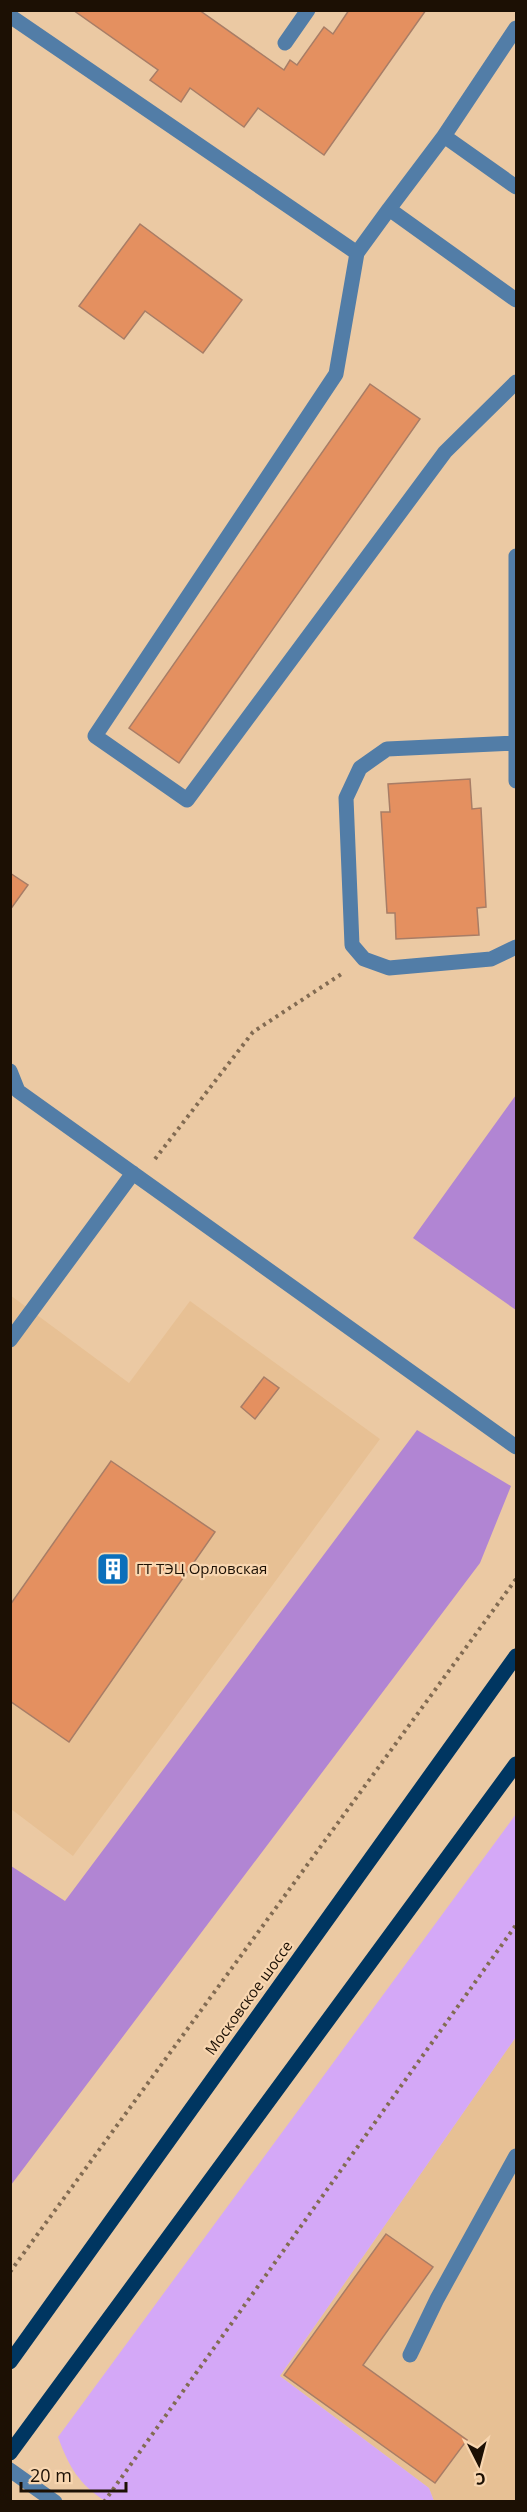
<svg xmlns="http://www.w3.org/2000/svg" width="527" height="2512" viewBox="0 0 527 2512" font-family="'Open Sans',sans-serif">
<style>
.built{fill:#e7c094}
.green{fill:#d4a8f7}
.forest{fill:#b185d3}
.building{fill:#e49060;stroke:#a87d66;stroke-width:1.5}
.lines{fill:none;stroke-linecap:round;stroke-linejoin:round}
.path{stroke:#826b52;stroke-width:4;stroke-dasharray:3 4.5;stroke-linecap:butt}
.minor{stroke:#527da7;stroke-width:15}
.major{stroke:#003661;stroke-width:15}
.labels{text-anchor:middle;stroke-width:4.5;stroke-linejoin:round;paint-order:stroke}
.poi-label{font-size:15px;fill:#1c1004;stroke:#f8d6b0;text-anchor:start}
.street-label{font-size:15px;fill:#1c1004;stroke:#f8d6b0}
</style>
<rect width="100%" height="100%" fill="#ebc9a3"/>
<!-- built -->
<path class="built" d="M10,1295l119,88 61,-82 190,138 -307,417 -62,-47z
M516,2037v464h-82l-5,-13 -149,-112z"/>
<!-- green -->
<path class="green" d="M516,1814v223l-236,339 149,112 5,13h-329c-26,-17 -36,-34 -47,-64z"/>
<!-- forest -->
<path class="forest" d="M516,1095v215l-103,-72z
M417,1430l94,56 -31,77 -469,622v-319l54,35z"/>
<!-- building -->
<path class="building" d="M73,10h126l85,60 6,-10 7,5 27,-38 9,7 16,-24h77l-102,145 -66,-47 -14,19 -54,-39 -9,14 -31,-22 8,-10z
M140,224l102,76 -39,53 -58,-42 -21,28 -45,-33z
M370,384l50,35 -241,344 -50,-35z
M470,779l2,30 9,-1 5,99 -9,1 2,27 -83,4 -1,-26h-8l-6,-101h9l-2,-28z
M10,873l18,12 -18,25z
M264,1377l15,11 -24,31 -14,-12z
M111,1461l104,71 -146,210 -59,-41v-96z
M386,2234l47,33 -70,98 104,75 -32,43 -151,-108z"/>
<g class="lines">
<!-- path -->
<path class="path" d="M155,1159l98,-127 90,-59
M10,2272l506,-693
M104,2502l412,-577"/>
<!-- minor -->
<path class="minor" d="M10,16l347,237 32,-44
M285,43l23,-33
M444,136l72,-108
M516,187l-72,-51 -55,73 127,91
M357,253l-21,121 -241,362 92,64 258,-348 71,-70
M516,556v225
M516,743l-129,6 -27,19 -14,30 6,147 12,14 25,9 102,-9 25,-12
M10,1071l8,20 498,356
M10,1340l123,-167
M410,2355l27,-56 79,-143
M10,2470l45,32"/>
<!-- major -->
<path class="major" d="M10,2362l506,-706
M10,2453l506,-689"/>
</g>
<!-- icons -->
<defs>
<g id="building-square" transform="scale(1.725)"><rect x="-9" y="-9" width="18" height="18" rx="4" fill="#0b6fbb" stroke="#f8d6b0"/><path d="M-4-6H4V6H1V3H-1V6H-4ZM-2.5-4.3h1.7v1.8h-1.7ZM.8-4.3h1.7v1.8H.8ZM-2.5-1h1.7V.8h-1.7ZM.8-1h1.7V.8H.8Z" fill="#fff"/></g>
</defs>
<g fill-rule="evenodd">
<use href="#building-square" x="113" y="1569"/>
</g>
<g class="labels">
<!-- poi labels -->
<g class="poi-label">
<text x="136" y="1574">ГТ ТЭЦ Орловская</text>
</g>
<!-- street labels -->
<g class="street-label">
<text transform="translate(249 1998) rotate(-54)" y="5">Московское шоссе</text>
</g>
</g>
<!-- border -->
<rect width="527" height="2512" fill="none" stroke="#1c1004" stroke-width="24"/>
<!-- north arrow -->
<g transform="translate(479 2464) rotate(174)" stroke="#f8d6b0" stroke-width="4.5" paint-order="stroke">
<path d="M0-4.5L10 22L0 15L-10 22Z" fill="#1c1004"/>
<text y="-9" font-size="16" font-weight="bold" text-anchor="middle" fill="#1c1004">С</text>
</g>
<!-- scale -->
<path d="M21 2482v9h105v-9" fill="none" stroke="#1c1004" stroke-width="3"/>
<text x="30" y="2482" font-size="18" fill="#1c1004" stroke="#f8d6b0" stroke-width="4.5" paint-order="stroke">20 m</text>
</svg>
